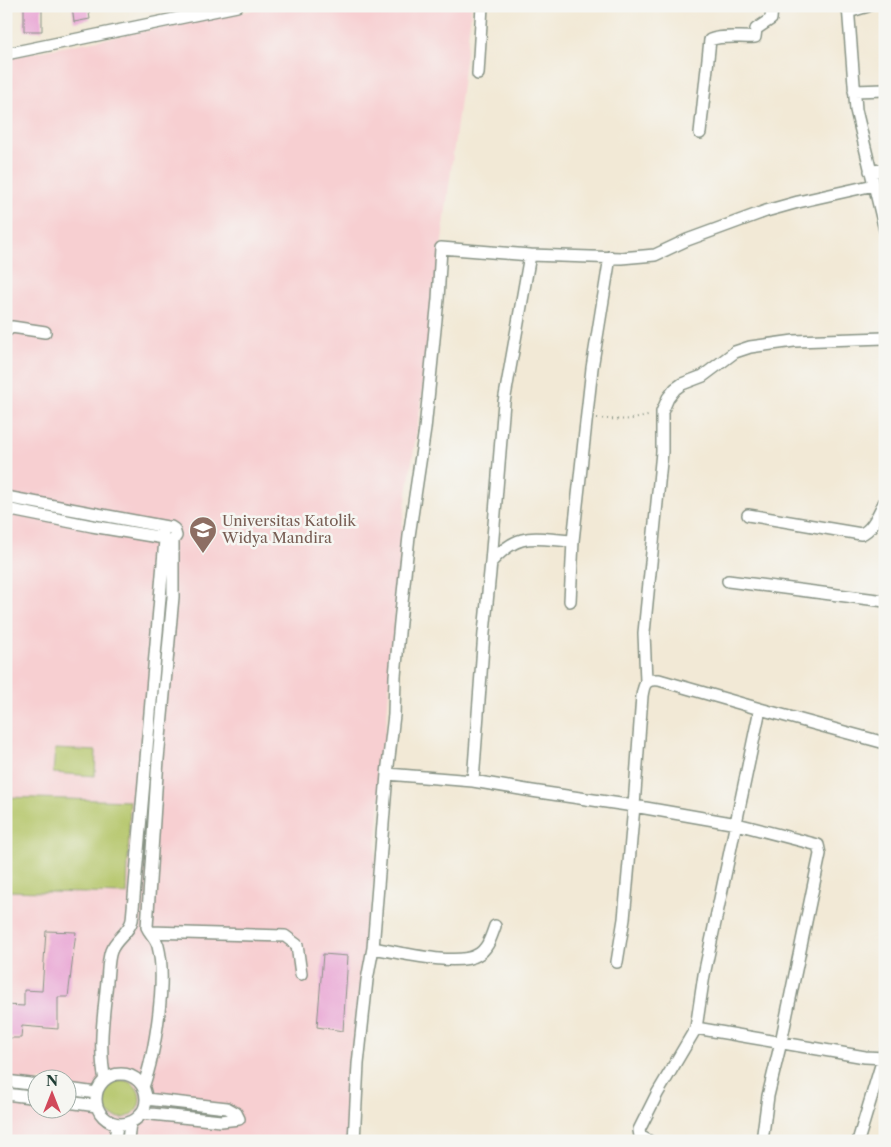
<svg xmlns="http://www.w3.org/2000/svg" width="891" height="1147" viewBox="0 0 891 1147" font-family="'Libre Caslon Text',serif">
<style>
.built{fill:#f7cfd1;fill-rule:evenodd}
.green{fill:#b4c568;stroke:#6a814e}
.building{fill:#e9a6d4}
.lines{fill:none;stroke-linecap:round;stroke-linejoin:round}
.minor-casing{stroke:#889385;stroke-width:14}
.path{stroke:#889385;stroke-width:2;stroke-dasharray:1 4;stroke-linecap:butt}
.minor{stroke:#fff;stroke-width:11}
.labels{text-anchor:middle;stroke-width:5;stroke-linejoin:round;paint-order:stroke}
.education-label{font-size:15px;fill:#785e54;stroke:#f6f6f2;text-anchor:start}
</style>
<rect width="100%" height="100%" fill="#f6f6f2"/>
<filter id="ink" filterUnits="userSpaceOnUse"><feTurbulence type="fractalNoise" baseFrequency=".02" numOctaves="2"/><feDisplacementMap in="SourceGraphic" scale="10" xChannelSelector="R" yChannelSelector="G"/><feConvolveMatrix kernelMatrix="1 2 1 2 8 2 1 2 1" color-interpolation-filters="sRGB"/></filter>
<filter id="wash" filterUnits="userSpaceOnUse"><feTurbulence type="fractalNoise" baseFrequency=".0096" numOctaves="4" result="noise"/><feDisplacementMap in="SourceGraphic" scale="20" xChannelSelector="R" yChannelSelector="G"/><feGaussianBlur stdDeviation="1.12" result="paint"/><feColorMatrix in="noise" values="0 0 0 0 0 0 0 0 0 0 0 0 0 0 0 0 0 1.4 0 .05"/><feComposite in="paint" operator="in"/></filter>
<g filter="url(#wash)">
<rect width="100%" height="100%" fill="#f2e9d6"/>
<!-- built -->
<path class="built" d="M273,6h199l-50,391 -19,123 -32,390 -21,185 -3,46h-341v-1083zM38,1080h30v30h-30z"/>
<!-- green -->
<path class="green" d="M55,749l41,2 -1,25 -42,-3z
M6,797l124,4 -3,93 -121,-3z
M102 1099a19 19 0 1 1 38 0a19 19 0 1 1-38 0Z"/>
<g id="blocks">
<!-- building -->
<path class="building" d="M24,6h18v25h-18z
M72,6h16l2,13 -16,3z
M46,931l30,1 -8,65h-10v32l-36,-3 -1,12h-15v-33l18,1v-16l18,1z
M323,954l25,2 -5,75 -26,-4z"/>
</g>
</g>
<g filter="url(#ink)">
<use href="#blocks" fill-opacity="0" stroke="#889385" stroke-width="1"/>
<g class="lines">
<!-- minor casing -->
<g class="minor-casing">
<path id="minor" d="M848,6l8,104 29,120
M848,12l20,-6
M6,54l231,-48
M478,74l4,-68
M854,91l31,-1
M700,133l10,-93c11,-5 32,-2 45,-3l1,-8 15,-10 1,-13
M870,171l15,-1
M6,331l6,-4 33,5
M6,497l161,30
M6,509l86,17 72,12 5,3 4,-1 3,-4 -2,-7 -3,-2 -7,2 -2,6 2,3
M748,515l113,19c12,-4 18,-22 24,-33
M491,562l13,-160 26,-147
M728,581l157,20
M570,601l3,-60
M646,681l-2,-48 18,-181v-40l6,-14 7,-9 7,-5 21,-8 32,-24 15,-5 44,-6 91,-3
M387,774l86,7 59,10 102,15 8,-110c2,-13 4,-17 17,-16l101,29
M473,781l11,-148 7,-71c29,-32 43,-23 82,-21l19,-173 18,-111
M150,932l135,4 12,9 4,29
M373,948c23,4 85,19 104,7 11,-6 14,-18 18,-29
M617,962l7,-43 10,-113 103,18 81,21 2,9 -39,188 -13,54 -6,45
M696,1028l169,29 20,1
M96 1099a25 25 0 1 1 50 0a25 25 0 1 1-50 0Z
M105,1080c-7,-32 -1,-67 2,-99 1,-9 1,-22 4,-30 5,-13 18,-18 21,-31l33,-380
M6,1081l32,4
M143,1087c12,-33 24,-107 15,-141 -2,-8 -8,-12 -11,-19l11,-168 15,-162v-57
M68,1089l28,4
M6,1094l32,4
M68,1102l29,4
M141,1113l80,8 18,-2 -3,-6 -9,-5 -81,-9
M115,1141l2,-17
M128,1141l2,-19
M354,1141l4,-77 9,-84 6,-32 14,-174 7,-59 1,-39 5,-54 9,-86 16,-107 13,-130 3,-51 89,7 91,3 34,-3 32,-15 79,-29 32,-9 76,-17
M649,1141l-9,-5 -1,-6 18,-36 39,-66 8,-53 56,-266 125,34
M858,1141l27,-89"/>
</g>
<!-- path -->
<path class="path" d="M597,418c22,2 33,3 54,-3"/>
<!-- minor -->
<use href="#minor" class="minor"/>
</g>
</g>
<!-- icons -->
<defs>
<g id="university-pin" transform="scale(1.4375)"><path d="M0 17L-7.5 6A9.5 9.5 0 1 1 7.5 6Z" fill="#8d6e63" stroke="#f6f6f2"/><path d="M0-5L7-2L0 1L-7-2ZM-4 1L0 2.5L4 1V4Q0 6-4 4Z" fill="#fff"/></g>
</defs>
<g fill-rule="evenodd">
<use href="#university-pin" x="203" y="530"/>
</g>
<g class="labels">
<!-- education labels -->
<g class="education-label">
<text x="222" y="526">Universitas Katolik<tspan x="222" dy="17">Widya Mandira</tspan></text>
</g>
</g>
<!-- margin -->
<rect width="891" height="1147" fill="none" stroke="#f6f6f2" stroke-width="25"/>
<!-- north arrow -->
<g transform="translate(52 1094)"><circle r="24" fill="#f6f6f2" stroke="#a0aca6"/>
<path d="M0-4L9 19L0 12L-9 19Z" fill="#d1495b"/>
<text y="-8" font-size="14" font-weight="bold" text-anchor="middle" fill="#1f3d34">N</text>
</g>
</svg>
